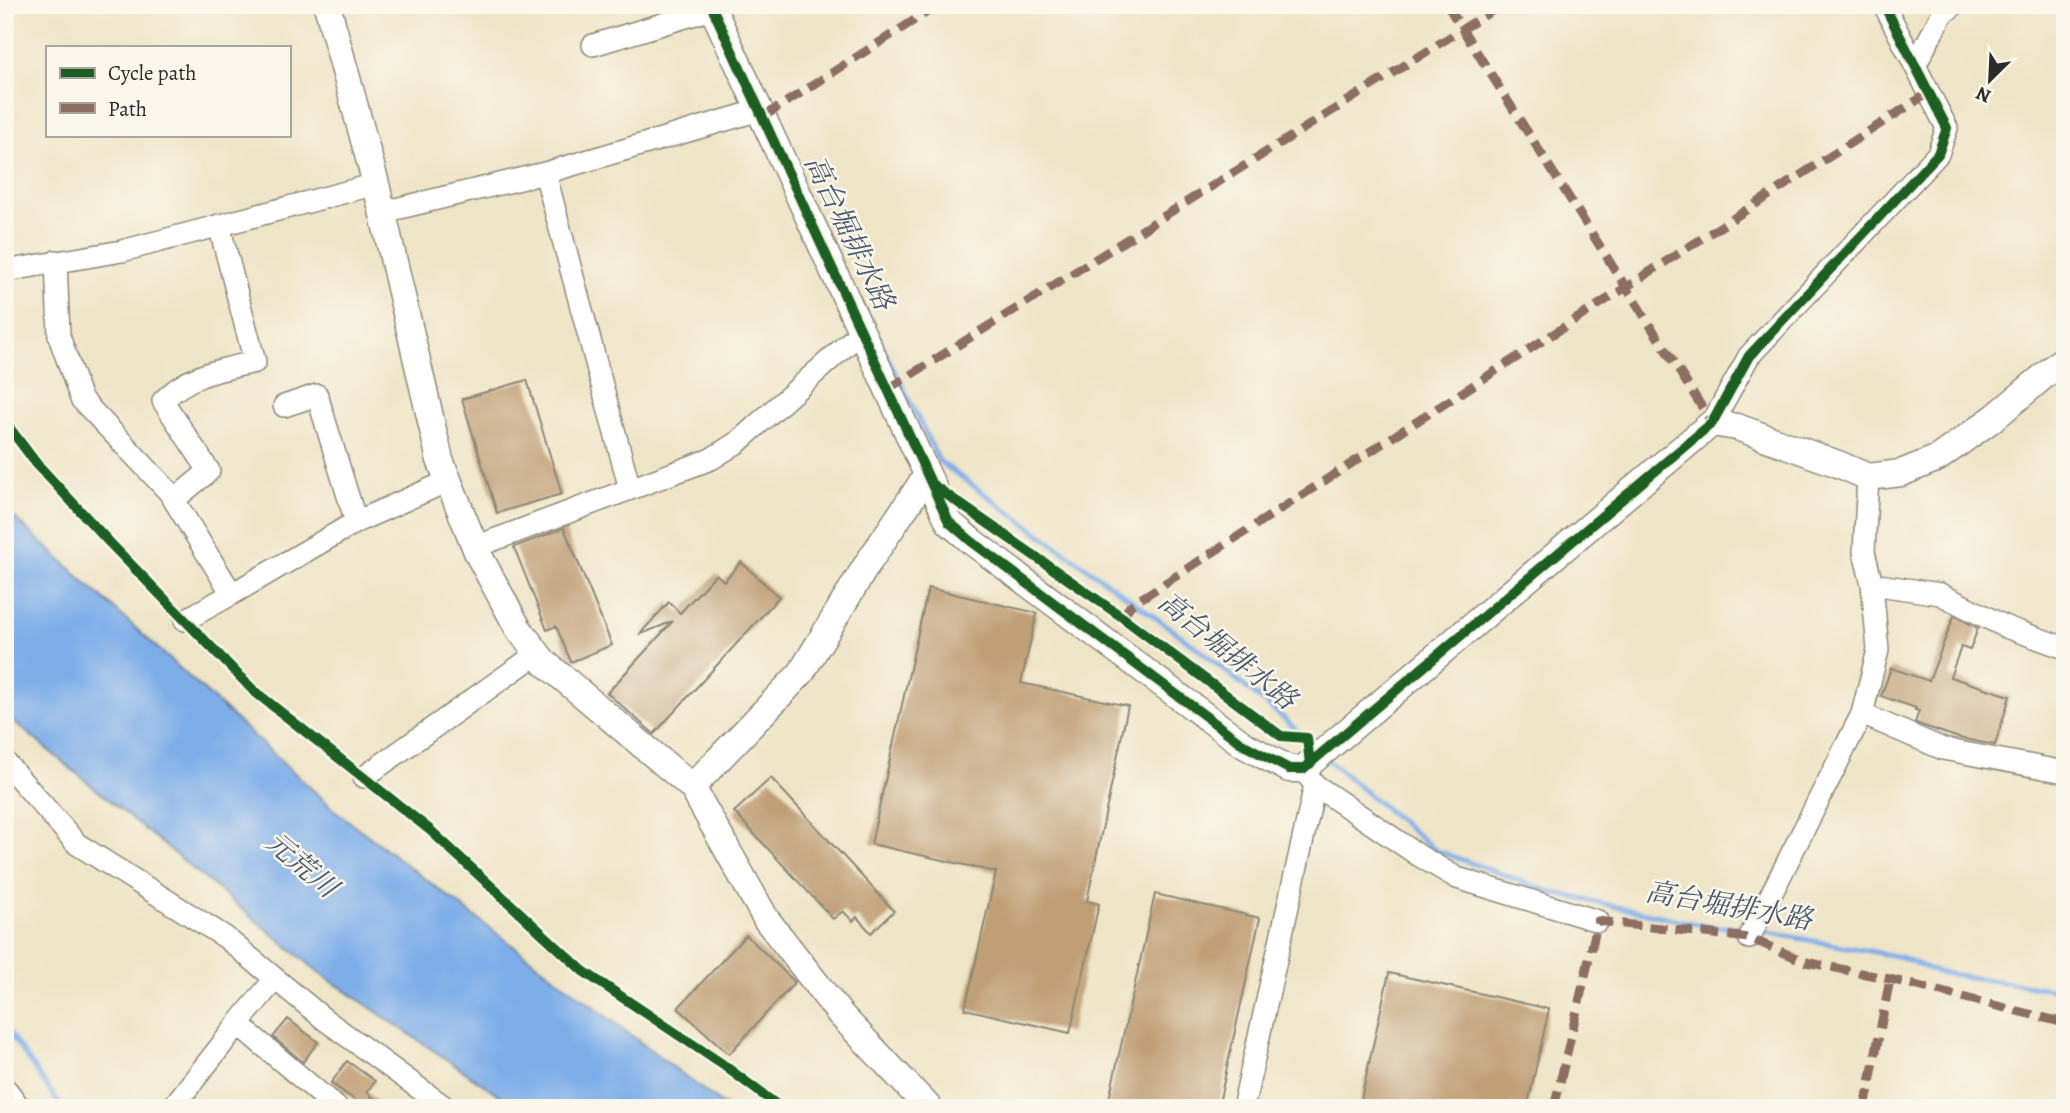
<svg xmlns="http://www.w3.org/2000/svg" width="2070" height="1113" viewBox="0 0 2070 1113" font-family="Alegreya,'Noto Serif JP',serif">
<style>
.water{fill:#7eaee9;stroke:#546c8a;stroke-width:2}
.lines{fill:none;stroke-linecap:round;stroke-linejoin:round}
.stream{stroke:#7eaee9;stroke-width:5}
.building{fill:#c09f76}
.minor-casing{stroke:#8c8878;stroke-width:24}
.tertiary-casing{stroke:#8c8878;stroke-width:29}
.minor{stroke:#fff;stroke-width:21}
.tertiary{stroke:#fff;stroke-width:26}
.quiet{stroke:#8d6e63;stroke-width:9;stroke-dasharray:18 9;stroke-linecap:butt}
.cycleway-casing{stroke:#fbf7ec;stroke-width:15}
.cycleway{stroke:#1b5e20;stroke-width:10}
.labels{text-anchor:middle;stroke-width:5;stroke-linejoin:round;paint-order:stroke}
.water-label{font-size:28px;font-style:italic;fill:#48596e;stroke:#fbf7ec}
</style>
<rect width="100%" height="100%" fill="#fbf7ec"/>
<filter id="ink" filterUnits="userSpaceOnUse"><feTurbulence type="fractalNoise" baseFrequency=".0143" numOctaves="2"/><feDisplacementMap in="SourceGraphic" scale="14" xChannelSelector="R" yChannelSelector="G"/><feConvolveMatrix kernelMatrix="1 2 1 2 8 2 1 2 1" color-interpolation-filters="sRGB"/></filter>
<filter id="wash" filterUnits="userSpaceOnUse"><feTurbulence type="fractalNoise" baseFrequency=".00686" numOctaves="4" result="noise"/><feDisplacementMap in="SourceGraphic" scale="28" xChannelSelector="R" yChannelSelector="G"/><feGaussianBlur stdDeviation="1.57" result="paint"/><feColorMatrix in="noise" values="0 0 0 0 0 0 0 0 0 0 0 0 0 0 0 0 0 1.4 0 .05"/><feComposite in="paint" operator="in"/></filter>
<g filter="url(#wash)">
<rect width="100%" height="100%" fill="#eee4c6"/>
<!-- water -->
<path class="water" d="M5,509l332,303 390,296h-209l-197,-134 -313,-257 -3,-3z"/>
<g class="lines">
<!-- stream -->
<path class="stream" d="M873,327l66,134 256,185 92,75 29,28
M1325,758l110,92 119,43 152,33 41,2
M1760,931l141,26 35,15 129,19
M5,1027l57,81"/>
</g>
<g id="blocks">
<!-- building -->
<path class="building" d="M527,380l35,114 -65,19 -35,-114z
M564,528l48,117 -41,17 -15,-36 -9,4 -33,-83z
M741,562l38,35 -125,137 -47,-41 66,-72 -34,14 30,-33 11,11 36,-39 8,7z
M928,588l109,25 -16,70 107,23 -41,195 12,3 -29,129 -105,-24 31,-137 -125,-28z
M1954,616l24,12 -8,22 -9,-3 -11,30 60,19 -15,49 -36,-7 -44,-15 4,-12 -4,-1 1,-2 -35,-12 10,-28 38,13z
M771,778l123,133 -23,22 -14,-16 -4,4 -10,-10 -10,8 -99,-107z
M1155,894l105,24 -42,190h-111z
M746,935l49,47 -66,72 -51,-46z
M1389,973l160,36 -22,99h-168z
M288,1019l30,23 -15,20 -30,-25z
M347,1061l28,20 -8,11 17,16h-18l-35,-25z"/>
</g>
</g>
<g filter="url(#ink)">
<use href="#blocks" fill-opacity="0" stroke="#8c8878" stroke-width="2"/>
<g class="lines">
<!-- minor casing -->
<g class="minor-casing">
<path id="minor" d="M593,45l119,-36
M1915,66l27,-52 12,-9
M545,173l85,316
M383,212l162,-39 215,-63
M56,261l3,75 22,63 88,93 63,102 124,-72 92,-41
M5,271l117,-20 254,-67
M284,406l33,-11 39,127
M1712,423l37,-67 189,-202 9,-26 -63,-123
M174,500l35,-29 -46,-70c25,-27 58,-31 92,-39l-36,-137
M475,547l236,-88 27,-17 124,-111
M1872,584l68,10 66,33 59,21
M185,620l47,-26
M1862,714l81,35 122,23
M5,762l72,82 148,93 99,82 122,89
M1303,769l12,16 103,70 39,23 141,43
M364,777l174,-124
M1749,938l113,-224 16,-64 -6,-66 -8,-32 4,-75
M275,979l-37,45 99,84
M172,1108l66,-84
M1243,1108l72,-323"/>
</g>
<!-- tertiary casing -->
<g class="tertiary-casing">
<path id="tertiary" d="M327,5l49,179 64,276 38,94 40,74 26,34 148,125 74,132 74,95 89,94
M711,5l238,517 22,19 273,204 45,24h14l409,-346 25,4 101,37 30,13 33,-4 37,-15 57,-41 70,-59
M692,787l109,-114 65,-107 61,-91
M5,1092l12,16"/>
</g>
<!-- minor -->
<use href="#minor" class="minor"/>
<!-- tertiary -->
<use href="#tertiary" class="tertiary"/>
<!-- quiet -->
<path class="quiet" d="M1447,5l265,418
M763,117l175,-112
M888,389l613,-384
M1122,617l9,-12 799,-513
M1554,1108l44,-187 151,17 57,24 84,17 175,44
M1865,1108l25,-129"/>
<!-- cycleway casing -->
<g class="cycleway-casing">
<path id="cycleway" d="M711,5l238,517 22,19 273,204 45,24h14l409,-346 37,-67 189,-202 9,-26 -63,-123
M5,422l31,41 73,79 145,149 176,139 153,141 139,93 59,44
M933,485l189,132 159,119 26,2 3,26"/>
</g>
<!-- cycleway -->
<use href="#cycleway" class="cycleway"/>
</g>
</g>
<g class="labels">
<!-- water labels -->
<g class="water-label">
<text transform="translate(850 232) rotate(64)" y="10">高台堀排水路</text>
<text transform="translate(1228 650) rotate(39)" y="10">高台堀排水路</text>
<text transform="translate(302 864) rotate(40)" y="10">元荒川</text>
<text transform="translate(1729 905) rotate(10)" y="10">高台堀排水路</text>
</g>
</g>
<!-- margin -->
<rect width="2070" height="1113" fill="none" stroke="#fbf7ec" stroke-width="28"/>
<!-- legend -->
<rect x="46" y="46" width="245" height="91" fill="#fbf7ec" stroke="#a8a59f" stroke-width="2"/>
<rect x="60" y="68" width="35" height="10" fill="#1b5e20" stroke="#a8a59f" stroke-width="2"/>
<text x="108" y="80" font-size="21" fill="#2b2b2b">Cycle path</text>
<rect x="60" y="103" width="35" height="10" fill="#8d6e63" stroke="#a8a59f" stroke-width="2"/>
<text x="108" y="116" font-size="21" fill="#2b2b2b">Path</text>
<!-- north arrow -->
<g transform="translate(1990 80) rotate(204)" stroke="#fbf7ec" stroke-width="5" paint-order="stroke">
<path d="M0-5L12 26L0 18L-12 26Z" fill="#2b2b2b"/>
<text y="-10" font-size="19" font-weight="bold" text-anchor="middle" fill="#2b2b2b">N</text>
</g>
</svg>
